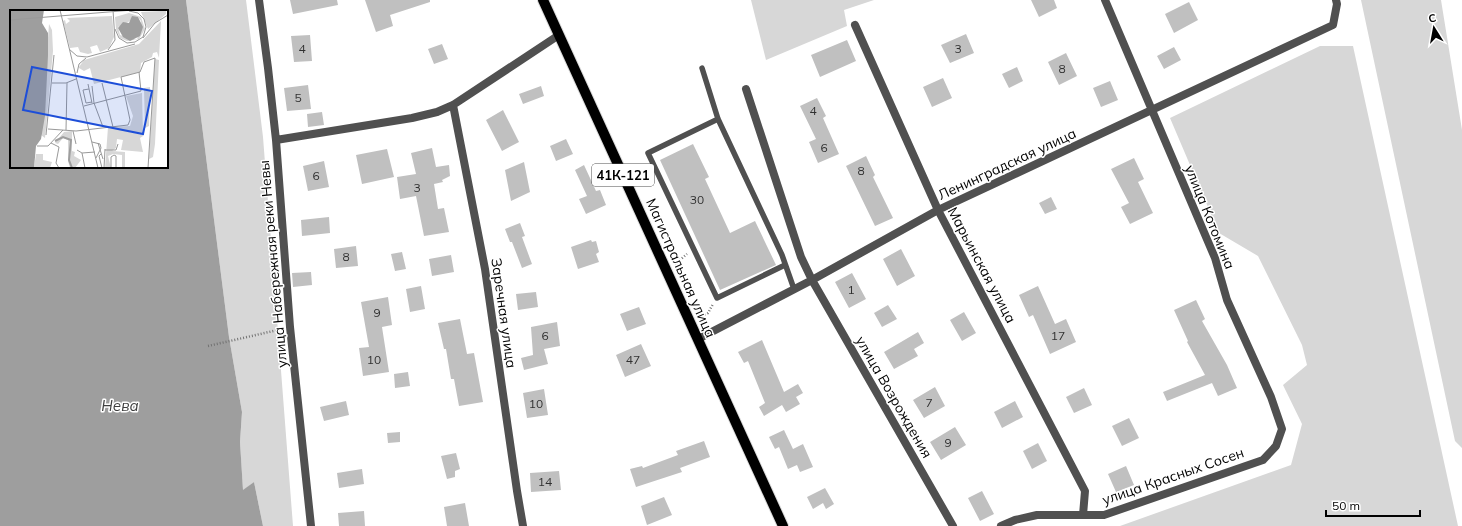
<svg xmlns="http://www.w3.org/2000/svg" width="1462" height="526" viewBox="0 0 1462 526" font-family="Mulish,sans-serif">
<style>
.green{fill:#d7d7d7}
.water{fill:#9e9e9e;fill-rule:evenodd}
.building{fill:#c0c0c0}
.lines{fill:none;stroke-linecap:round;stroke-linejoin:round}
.primary-casing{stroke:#dbdbdb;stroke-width:12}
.path{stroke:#727272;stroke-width:2.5;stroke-dasharray:1 2;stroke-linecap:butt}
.service{stroke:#505050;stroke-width:5.5}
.minor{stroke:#505050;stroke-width:8}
.primary{stroke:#000;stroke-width:10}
.labels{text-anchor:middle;stroke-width:3;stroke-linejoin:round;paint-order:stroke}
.number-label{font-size:12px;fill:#303030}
.shield{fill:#fff;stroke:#4c4c4c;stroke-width:1}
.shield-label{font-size:13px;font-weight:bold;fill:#000}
.street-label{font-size:14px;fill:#000;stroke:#fff}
.water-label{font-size:15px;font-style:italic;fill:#3f3f3f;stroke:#fff}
.inset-river{fill:none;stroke:#9e9e9e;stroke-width:2}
.inset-road{fill:none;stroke:#999;stroke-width:1}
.view{fill:#1d4ed8;fill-opacity:0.15;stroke:#1d4ed8;stroke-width:2}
.inset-edge{fill:none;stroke:#000;stroke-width:2}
</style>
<rect width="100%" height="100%" fill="#fff"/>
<!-- green -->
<path class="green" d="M186,0h60l17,137 30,389h-30l-9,-44 -11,9 -3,-49 2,-30 -13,-75z
M751,0h123l-30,10 3,16 -81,34z
M1361,0h80l21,130v318l-7,-7z
M1320,46h33l105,480h-338l171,-61 11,-41 -19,-39 24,-20 -5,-20 -44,-89 -39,-23 -49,-115z"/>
<!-- water -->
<path class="water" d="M0,0h186l43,337 13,75 -2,30 3,48 11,-8 9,44h-263zM11,11h156v156h-156z"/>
<!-- building -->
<path class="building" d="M290,0h47l1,5 -45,9z
M365,0h65v2l-40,13 3,11 -17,6z
M1031,0h23l3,8 -18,9z
M1189,2l9,18 -24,13 -9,-19z
M966,34l8,19 -24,10 -9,-18z
M310,35l2,26 -18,1 -3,-26z
M847,40l9,21 -36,16 -9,-22z
M442,44l6,15 -14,5 -6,-15z
M1174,47l7,13 -17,9 -7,-13z
M1066,53l11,23 -18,9 -11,-23z
M1017,67l6,14 -14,7 -7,-14z
M943,78l9,20 -20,9 -9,-20z
M1110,81l8,19 -17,7 -8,-19z
M308,85l3,24 -24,2 -3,-23z
M541,86l3,10 -21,8 -4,-10z
M817,98l9,18 -3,2 16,36 -21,9 -9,-21 7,-3 -16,-33z
M503,110l16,32 -17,9 -16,-31z
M322,112l2,13 -16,2 -1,-13z
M566,139l7,15 -17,7 -6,-15z
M693,144l16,33 -4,2 25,54 25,-12 21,44 -56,25 -60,-130z
M432,148l4,19 13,-2 1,11 -8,4 1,2 -9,2 4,25 6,-1 5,24 -25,4 -8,-40 -16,3 -3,-22 19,-3 -5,-21z
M387,149l7,28 -32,7 -6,-29z
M866,156l9,19 -2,2 20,41 -18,8 -29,-60z
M1134,158l10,21 -6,3 15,31 -23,11 -9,-17 8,-4 -18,-34z
M324,161l5,26 -21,4 -5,-25z
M524,162l6,30 -19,9 -6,-31z
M584,165l12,26 4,-1 6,15 -20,9 -7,-15 8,-3 -12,-26z
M1051,197l6,12 -12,5 -6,-11z
M329,217l1,16 -28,3 -1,-16z
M520,223l5,13 -3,1 10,27 -10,4 -10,-26h-2l-5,-13z
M591,240l1,2 4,-1 3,11 -3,2 3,8 -21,7 -7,-22z
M356,246l2,20 -22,2 -2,-19z
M901,249l14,27 -18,10 -14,-27z
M402,252l4,17 -11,2 -4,-17z
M451,255l3,17 -22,4 -3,-17z
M311,272l1,13 -19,2 -1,-14z
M852,273l14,26 -17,9 -14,-26z
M421,286l4,23 -15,3 -4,-23z
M1038,286l17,38 11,-5 10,23 -26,12 -17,-39 -4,2 -10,-22z
M536,292l2,15 -20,3 -2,-16z
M388,297l4,28 -10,2 7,45 -26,4 -4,-28 10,-1 -8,-45z
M1196,300l9,19 -3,2 25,44 10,23 -19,8 -6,-13 -45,18 -4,-9 42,-17 -18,-33 1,-1 -14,-31z
M888,305l9,14 -15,8 -8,-14z
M639,307l7,17 -19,7 -7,-17z
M964,312l12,21 -14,8 -12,-21z
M460,319l7,35 7,-1 9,49 -24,4 -5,-27h-3l-5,-30h-2l-6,-26z
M557,322l3,24 -16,3 4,15 -24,6 -3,-12 12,-3 -2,-28z
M918,332l6,11 -10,6 4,7 -24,13 -10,-17z
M762,340l22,52 14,-8 5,9 -7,4 4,7 -14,8 -4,-7 -18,11 -5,-9 6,-4 -17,-42 -4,2 -6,-11z
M641,344l10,22 -26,11 -9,-22z
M408,372l2,14 -15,2 -1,-14z
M935,387l10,19 -21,12 -11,-18z
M1084,388l8,17 -18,8 -8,-16z
M544,389l4,26 -21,3 -4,-25z
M346,401l3,14 -25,6 -4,-14z
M1015,401l8,16 -21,11 -8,-16z
M1129,418l10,20 -17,8 -10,-20z
M955,427l11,18 -25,15 -11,-18z
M784,430l9,19 10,-5 10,23 -13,5 -3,-7 -9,4 -9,-22 -4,2 -6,-12z
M400,432v10l-12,1 -1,-10z
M704,441l6,16 -30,11 2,4 -46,15 -6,-18 12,-3 1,2 35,-13 -2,-4z
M1038,443l9,18 -15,8 -9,-18z
M456,453l4,16 -5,2v6l-8,2 -6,-23z
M1126,466l8,19 -18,7 -8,-18z
M362,469l2,15 -25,4 -2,-15z
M559,471l2,19 -30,2 -1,-19z
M825,488l9,16 -8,5 -3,-6 -10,6 -6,-12z
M982,491l12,23 -14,7 -12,-23z
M664,497l8,18 -25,10 -6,-19z
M465,503l4,23h-22l-3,-19z
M364,511l1,15h-26l-1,-13z"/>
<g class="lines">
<!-- primary casing -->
<g class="primary-casing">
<path id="primary" d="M543,0l240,526"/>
</g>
<!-- path -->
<path class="path" d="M675,264l12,-10
M699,317l9,-4 5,-9
M208,346l74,-17"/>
<!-- service -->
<path class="service" d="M702,68l16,51 64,136 12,34
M718,119l-70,34 69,145 68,-33"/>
<!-- minor -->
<path class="minor" d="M259,0l9,68 8,72 14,187 21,199
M855,25l83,185 147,281 -2,24
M746,89l55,168 11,23 141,246
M453,105l32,164 32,222 6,35
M276,140l136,-22 25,-6 16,-7 106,-70
M698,339l114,-59 126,-70 395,-185 4,-21 -1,-4
M1001,526l14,-6 22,-5h67l159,-55 13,-14 6,-17 -11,-32 -44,-97 -12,-42 -110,-258"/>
<!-- primary -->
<use href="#primary" class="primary"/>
</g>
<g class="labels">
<!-- number labels -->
<g class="number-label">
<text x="302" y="53">4</text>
<text x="958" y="53">3</text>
<text x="1062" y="73">8</text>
<text x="298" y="102">5</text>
<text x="813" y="115">4</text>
<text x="824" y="152">6</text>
<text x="861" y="175">8</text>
<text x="316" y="180">6</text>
<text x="417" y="192">3</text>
<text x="697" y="204">30</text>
<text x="346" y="261">8</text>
<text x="851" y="294">1</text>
<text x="377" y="317">9</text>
<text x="545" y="340">6</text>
<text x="1058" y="340">17</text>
<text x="374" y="364">10</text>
<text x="633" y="364">47</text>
<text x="929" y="407">7</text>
<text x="536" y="408">10</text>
<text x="948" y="447">9</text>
<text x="545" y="486">14</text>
</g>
<!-- shield labels -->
<rect class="shield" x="592" y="164" width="62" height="22" rx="3"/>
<g class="shield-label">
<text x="623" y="180">41К-121</text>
</g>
<!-- street labels -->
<g class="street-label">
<text transform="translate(1007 164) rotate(-25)" y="5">Ленинградская улица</text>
<text transform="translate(1210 217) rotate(68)" y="5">улица Котомина</text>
<text transform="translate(273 264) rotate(-95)" y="5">улица Набережная реки Невы</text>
<text transform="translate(982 265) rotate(62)" y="5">Марьинская улица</text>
<text transform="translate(681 268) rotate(66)" y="5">Магистральная улица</text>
<text transform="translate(504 313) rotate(82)" y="5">Заречная улица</text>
<text transform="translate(894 397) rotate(60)" y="5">улица Возрождения</text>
<text transform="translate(1173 476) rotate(-19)" y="5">улица Красных Сосен</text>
</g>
<!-- water labels -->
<g class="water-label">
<text x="120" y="411">Нева</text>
</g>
</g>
<!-- overview -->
<g transform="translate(10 10)">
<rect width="158" height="158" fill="#fff"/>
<path d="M151,1h5v3l-18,15 -7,-17zM119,3l12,4 4,12 -6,10 -12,2 -7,-3 -4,-9 -1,-12zM128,7l3,4 -4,19 -17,-5 -2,-8zM102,6l2,21 -5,11 -9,4 -3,-7 -7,2 2,6 -4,1 -8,-2 -2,-5 -8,1 -7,-27 2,-1 1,4 4,-3 -3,-3zM151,11l-2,37 -2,-6 -4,1 -1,4 -11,6 -1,9 -46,12 -4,-16 -6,3 -5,-3 -1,6 1,-7 5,-7 55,-16zM39,14l3,6 1,21 -8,87 -4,-3zM145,49l4,1 -4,84 -2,13 -4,2zM140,77l-1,39 -4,2 -1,-40zM132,83l1,43 -3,2 3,14 -22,-2 2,-10 -6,-1 -1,9 -4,3 13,1v16l-3,-1v-12l-9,-1 -5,2 3,12h-6l3,-41 22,-1 3,-10 -7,-20zM62,121v20l3,1 -1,4 7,4 -6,8h-5l-2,-7v-21l-5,-2 -5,6 -3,-1 9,-11zM26,144h7v6l9,2 -2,6h-16z" fill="#d7d7d7" fill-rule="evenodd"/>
<path d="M0,0h34l-2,13 6,10v22l-3,61 -4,23 -5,7 -2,22h-24zM122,6l6,1 5,10 -3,9 -10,5 -7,-4 -5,-9 5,-6 6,1z" fill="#9e9e9e"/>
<path class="inset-river" d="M45,131l8,-4 8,3 -2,20 3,8"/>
<path class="inset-road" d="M50,0l38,158M0,10l123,-10M105,19l4,9 8,5 8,-1 8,-5 3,-10 -2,-8 -6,-6 -9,-2M133,28l12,-15 13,-8M59,39l8,7 10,1 48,-13M98,40l7,-10 -2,-30M67,63l2,-9 7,-6M42,73h14l10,-4M92,73l11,44M78,74l4,19M82,76l2,17 9,24M79,79l-6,1 3,13 6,-1M74,96l57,-15 -2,-19M38,119l28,2 52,-6 2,-5 -9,-43 19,-5 4,-10 11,-4 -7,110M56,120l1,-47M63,121l3,13M36,125l8,-80M82,132l8,2 1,4 -5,10M41,133l8,4 -3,16 3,5M88,133l5,16M27,136h11l15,-16M67,140l5,3 13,-1M95,140h11l2,-6M72,143l3,15M91,144l-2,2 3,12M94,158l1,-19M101,158v-11l3,-2 2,1v12"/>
<path class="view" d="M22,57l120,24 -9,43 -120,-24z"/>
<rect width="158" height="158" class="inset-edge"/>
</g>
<!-- north arrow -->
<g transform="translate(1434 28) rotate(349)" stroke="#ffffff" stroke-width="3" paint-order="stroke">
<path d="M0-3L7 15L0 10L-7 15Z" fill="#000000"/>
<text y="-6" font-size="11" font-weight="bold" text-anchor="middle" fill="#000000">С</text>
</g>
<!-- scale -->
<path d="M1326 510v6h94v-6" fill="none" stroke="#000000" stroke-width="2"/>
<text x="1332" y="510" font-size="12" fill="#000000" stroke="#ffffff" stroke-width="3" paint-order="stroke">50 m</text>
</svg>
